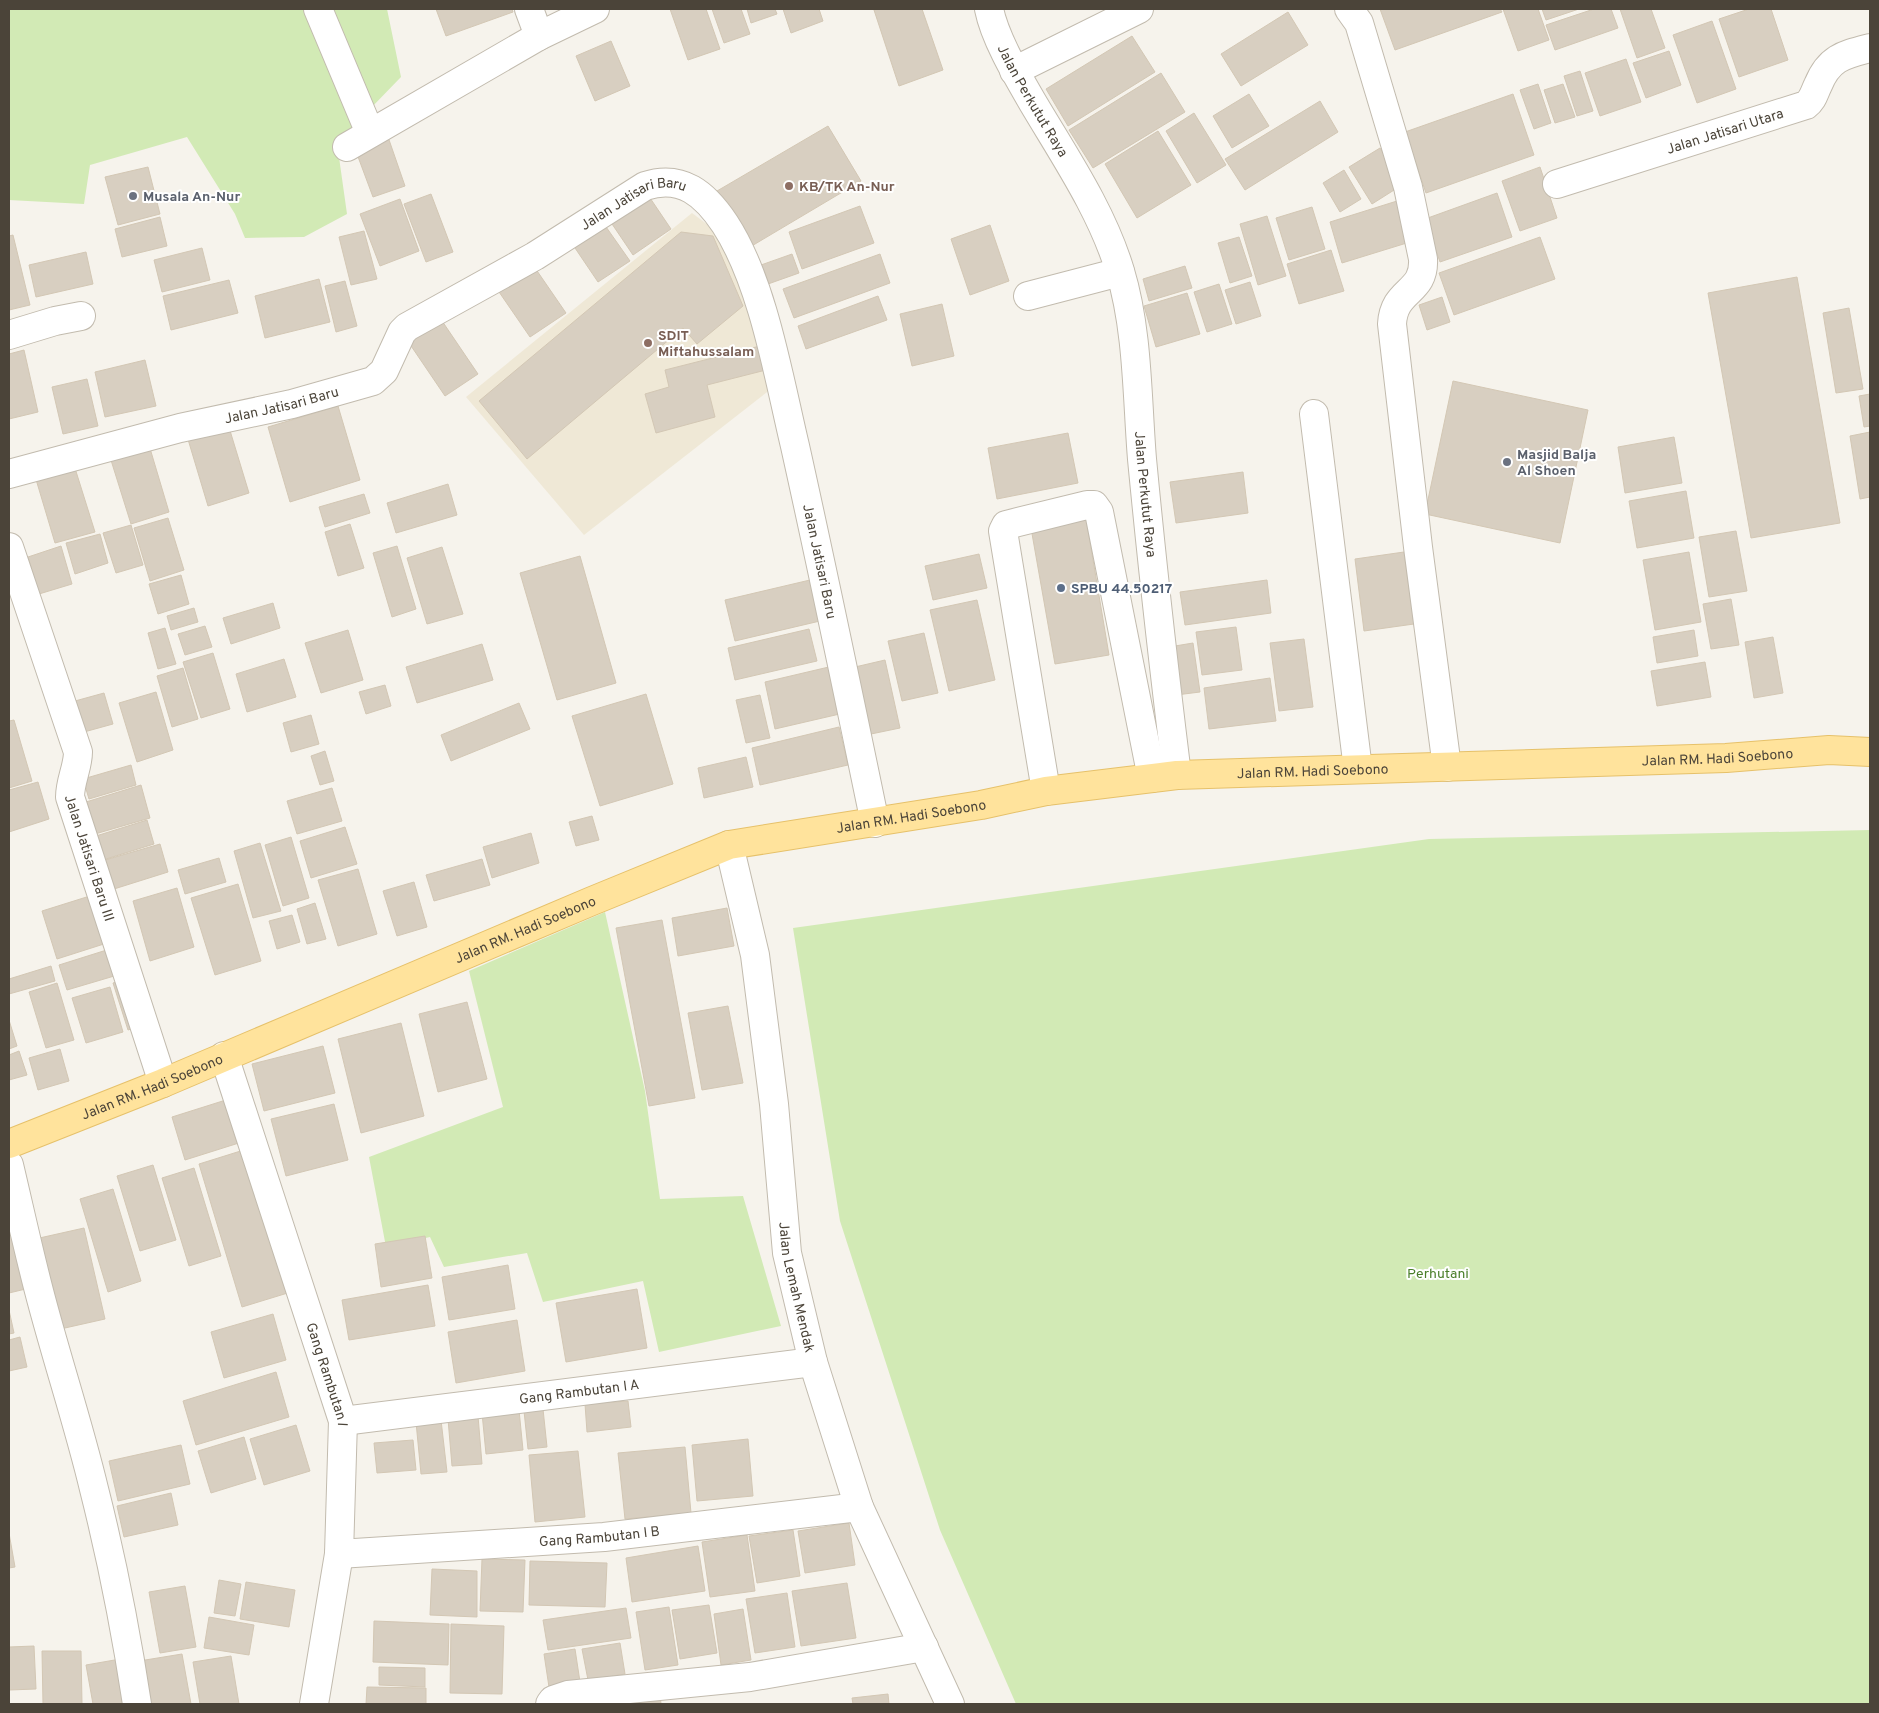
<svg xmlns="http://www.w3.org/2000/svg" width="1879" height="1713" viewBox="0 0 1879 1713" font-family="Overpass,sans-serif">
<style>
.education{fill:#efe8d6}
.green{fill:#d2eab5}
.building{fill:#d8cfc1;stroke:#d3c7b4}
.lines{fill:none;stroke-linecap:round;stroke-linejoin:round}
.minor-casing{stroke:#c2bbae;stroke-width:30}
.major-casing{stroke:#e6c16a;stroke-width:30}
.minor{stroke:#fff;stroke-width:28}
.major{stroke:#ffe39c;stroke-width:28}
.education-dot{fill:#8d6e63;stroke:#fff;stroke-width:2}
.worship-dot{fill:#6b7280;stroke:#fff;stroke-width:2}
.service-dot{fill:#5c6f8a;stroke:#fff;stroke-width:2}
.labels{text-anchor:middle;stroke-width:4;stroke-linejoin:round;paint-order:stroke}
.street-label{font-size:14px;fill:#4b4439;stroke:#fff}
.education-label{font-size:14px;font-weight:bold;fill:#785e54;stroke:#fff;text-anchor:start}
.worship-label{font-size:14px;font-weight:bold;fill:#5b616d;stroke:#fff;text-anchor:start}
.service-label{font-size:14px;font-weight:bold;fill:#4e5e75;stroke:#fff;text-anchor:start}
.park-label{font-size:14px;fill:#4a7f2a;stroke:#fff}
</style>
<rect width="100%" height="100%" fill="#f6f3ec"/>
<!-- education -->
<path class="education" d="M692,213l28,21 32,66 24,85 -192,150 -118,-138z"/>
<!-- green -->
<path class="green" d="M9,9h378l14,68 -64,66 10,71 -43,23 -59,1 -10,-24 -48,-77 -97,28 -6,39 -75,-4z
M1870,830v874h-854l-76,-174 -100,-309 -47,-293 636,-89z
M605,912l40,179 15,108 83,-3 38,130 -122,26 -16,-71 -100,21 -16,-49 -83,14 -14,-30 -44,10 -17,-90 134,-50 -34,-136z"/>
<!-- building -->
<path class="building" d="M436,9h76l1,3 -67,24z
M670,9h36l14,40 -32,11z
M712,9h29l9,25 -26,9z
M747,9h28l2,5 -26,9z
M783,9h36l4,12 -32,12z
M877,9h45l21,61 -44,16 -25,-76z
M1380,9h120l2,3 -107,38z
M1503,9h35l11,31 -31,11z
M1542,9h37l-33,11z
M1594,9h17l7,19 -63,22 -9,-25z
M1620,9h31l14,39 -28,10z
M1749,9h22l17,51 -49,17 -20,-58z
M1288,12l20,33 -67,41 -20,-32z
M1712,21l24,68 -39,14 -24,-68z
M1132,36l23,36 -87,54 -22,-37z
M611,41l19,45 -35,15 -19,-45z
M1669,51l12,34 -35,13 -13,-35z
M1626,59l15,43 -41,14 -15,-43z
M1580,71l13,40 -16,5 -13,-40z
M1161,73l24,39 -92,56 -24,-38z
M1538,84l13,39 -17,6 -14,-39z
M1563,84l12,33 -20,6 -11,-33z
M1249,94l20,32 -37,22 -19,-32z
M1513,94l21,61 -108,38 -21,-61z
M1320,101l18,31 -93,58 -20,-31z
M1194,113l32,52 -29,18 -31,-52z
M828,126l33,55 -111,66 -33,-56z
M1158,131l33,54 -54,33 -32,-54z
M387,134l18,52 -32,11 -19,-51z
M1380,148l22,37 -30,19 -23,-37z
M148,167l12,47 -42,11 -13,-48z
M1540,167l17,51 -37,13 -18,-50z
M1344,170l17,29 -21,13 -17,-29z
M646,192l25,37 -38,26 -25,-37z
M1497,193l15,44 -72,25 -15,-43z
M431,194l22,58 -27,10 -22,-58z
M400,199l19,52 -39,15 -20,-52z
M1397,201l13,41 -68,21 -12,-41z
M860,206l14,37 -72,26 -13,-37z
M1312,207l13,42 -36,11 -13,-42z
M1267,216l19,60 -28,9 -18,-61z
M160,217l7,29 -45,11 -7,-28z
M604,224l26,37 -32,21 -25,-37z
M990,225l19,56 -39,14 -19,-56z
M364,231l13,48 -26,6 -12,-48z
M681,232l32,4 30,70 -46,38 -14,-16 -156,131 -48,-58z
M13,235l17,70 -21,5v-74z
M1239,237l13,39 -22,7 -12,-40z
M1540,237l15,42 -101,36 -15,-42z
M202,248l8,32 -48,12 -8,-32z
M1331,250l13,41 -45,13 -12,-40z
M86,252l7,32 -57,13 -7,-32z
M792,254l7,19 -31,11 -7,-19z
M880,254l10,29 -96,35 -11,-29z
M533,265l33,48 -36,24 -33,-48z
M1185,266l7,22 -43,13 -6,-22z
M1797,277l43,246 -89,15 -43,-245z
M319,279l11,43 -65,16 -10,-42z
M229,280l9,33 -67,17 -8,-34z
M345,281l12,45 -21,6 -11,-46z
M1250,282l11,34 -25,8 -11,-34z
M1219,284l13,40 -25,8 -13,-40z
M1187,293l13,41 -44,13 -12,-41z
M878,296l9,24 -81,29 -8,-23z
M1442,297l8,25 -23,8 -8,-25z
M942,304l12,52 -42,10 -12,-52z
M1849,308l14,81 -27,4 -13,-80z
M438,315l40,59 -33,22 -40,-59z
M760,346l6,24 -59,15 8,32 -59,16 -11,-39 24,-7 -4,-17z
M24,350l14,62 -29,7v-65z
M145,360l11,46 -51,11 -10,-45z
M87,379l11,47 -35,8 -11,-47z
M1453,381l135,29 -28,133 -135,-29z
M1870,394v32l-6,1 -5,-31z
M338,406l22,74 -70,22 -22,-75z
M228,424l21,69 -41,13 -21,-70z
M1870,432v65l-10,2 -10,-63z
M1068,433l10,50 -81,16 -9,-51z
M1674,437l8,46 -57,10 -7,-46z
M149,445l20,67 -38,12 -21,-67z
M74,465l21,67 -40,11 -20,-67z
M1243,472l5,41 -72,10 -6,-41z
M448,484l9,31 -61,18 -9,-30z
M1686,491l8,47 -57,10 -8,-47z
M364,494l6,19 -45,14 -6,-20z
M168,518l16,52 -34,11 -16,-53z
M1086,518l23,137 -54,9 -24,-136z
M350,524l14,44 -26,8 -13,-44z
M131,525l12,40 -27,8 -13,-40z
M1736,531l11,60 -38,6 -10,-60z
M100,534l8,29 -33,11 -9,-31z
M61,546l11,38 -33,10 -11,-37z
M397,546l19,63 -24,8 -19,-64z
M442,547l21,67 -36,10 -20,-66z
M1404,552l10,72 -50,7 -9,-72z
M1689,552l12,70 -46,8 -12,-70z
M979,554l8,34 -54,12 -8,-34z
M580,556l36,127 -59,17 -37,-127z
M181,575l8,29 -31,10 -9,-30z
M810,580l10,41 -85,20 -10,-41z
M1267,580l4,33 -86,12 -5,-33z
M1731,599l8,46 -28,4 -8,-45z
M977,600l18,80 -46,11 -19,-81z
M273,603l7,25 -49,16 -8,-26z
M194,608l4,14 -27,8 -4,-14z
M205,626l7,21 -27,8 -7,-21z
M1236,627l6,43 -40,5 -6,-43z
M165,628l11,36 -18,5 -10,-36z
M809,629l8,32 -82,19 -7,-32z
M348,630l15,50 -42,13 -16,-50z
M1694,630l4,26 -41,7 -4,-26z
M924,633l14,60 -36,8 -14,-60z
M1773,637l10,56 -29,5 -9,-56z
M1304,639l9,68 -34,4 -9,-68z
M1193,643l7,49 -24,3 -7,-48z
M482,644l11,36 -76,23 -11,-36z
M213,653l17,56 -29,9 -18,-56z
M284,659l12,38 -49,15 -11,-38z
M885,660l15,68 -29,6 -16,-67z
M1705,662l6,35 -54,9 -6,-35z
M833,666l11,47 -69,16 -10,-47z
M183,668l15,51 -26,8 -15,-51z
M1270,678l6,43 -67,8 -5,-41z
M385,685l6,21 -25,8 -7,-22z
M156,692l17,58 -36,12 -18,-59z
M104,693l9,31 -29,8 -9,-31z
M646,694l27,90 -73,22 -28,-90z
M760,695l10,43 -24,5 -10,-43z
M519,703l11,26 -79,32 -10,-26z
M311,715l8,29 -28,8 -8,-29z
M14,720l18,61 -23,7v-67z
M839,727l9,38 -88,20 -8,-37z
M325,751l9,30 -14,4 -9,-29z
M746,757l7,30 -49,11 -6,-30z
M131,765l5,20 -47,14 -6,-20z
M38,782l11,37 -40,13v-42z
M141,785l9,33 -55,16 -9,-32z
M332,788l10,33 -45,13 -10,-33z
M592,816l7,24 -23,6 -7,-24z
M147,820l7,24 -51,16 -7,-24z
M345,827l12,37 -46,14 -11,-37z
M531,833l8,30 -47,15 -9,-31z
M291,837l18,61 -26,8 -18,-61z
M260,843l21,68 -28,7 -19,-67z
M160,844l8,28 -54,17 -9,-29z
M219,858l7,24 -41,12 -7,-24z
M482,859l8,26 -56,16 -8,-26z
M358,869l19,65 -39,12 -20,-66z
M414,882l13,45 -30,9 -14,-45z
M238,884l23,77 -46,14 -24,-77z
M177,888l17,59 -44,14 -17,-60z
M93,895l14,48 -50,16 -15,-48z
M315,903l11,36 -19,5 -10,-35z
M727,908l7,38 -56,10 -6,-38z
M292,915l8,27 -23,7 -8,-28z
M662,920l33,178 -46,8 -33,-178z
M113,948l8,26 -54,16 -8,-25z
M51,966l4,15 -46,13v-15z
M126,979l14,47 -12,4 -15,-47z
M57,983l17,57 -28,8 -17,-56z
M110,987l13,45 -37,11 -14,-45z
M467,1002l20,77 -49,13 -19,-78z
M728,1006l15,77 -41,7 -14,-77z
M9,1020l8,26 -8,3z
M401,1023l23,93 -63,17 -23,-94z
M323,1046l12,47 -71,18 -12,-47z
M60,1049l9,32 -31,9 -9,-32z
M19,1051l8,24 -18,5v-25z
M229,1099l13,43 -57,18 -13,-43z
M334,1104l14,56 -62,16 -15,-57z
M247,1149l44,143 -49,15 -43,-143z
M153,1165l23,75 -36,11 -23,-75z
M194,1168l27,88 -32,10 -27,-88z
M113,1189l28,92 -33,11 -28,-93z
M9,1218l25,69 -25,6z
M84,1228l21,91 -49,11 -21,-91z
M425,1236l7,42 -51,9 -6,-43z
M508,1265l7,44 -66,11 -7,-43z
M428,1285l7,41 -86,14 -7,-40z
M637,1289l10,59 -81,14 -10,-59z
M9,1310l5,23 -5,1z
M273,1314l13,46 -62,18 -13,-46z
M517,1320l8,51 -69,12 -8,-51z
M20,1337l7,30 -18,4v-31z
M276,1372l13,45 -93,28 -13,-44z
M628,1401l3,26 -44,5 -2,-28z
M543,1409l4,38 -19,2 -4,-38z
M519,1410l4,40 -37,4 -4,-41z
M478,1416l4,48 -30,2 -4,-47z
M441,1420l6,52 -26,2 -5,-52z
M296,1425l14,46 -46,14 -14,-46z
M244,1437l12,42 -45,14 -13,-42z
M748,1439l5,57 -56,5 -5,-56z
M413,1440l3,30 -39,3 -3,-30z
M181,1445l9,39 -72,17 -9,-40z
M685,1447l6,66 -66,6 -7,-66z
M578,1451l7,66 -50,5 -6,-67z
M171,1493l7,32 -54,12 -7,-31z
M849,1523l6,42 -50,8 -7,-42z
M793,1530l7,46 -43,7 -8,-47z
M9,1533l6,34 -6,1z
M747,1535l8,56 -45,6 -8,-55z
M698,1546l7,45 -73,11 -6,-44z
M482,1559l43,1 -2,52 -43,-1z
M530,1561l77,2 -2,44 -76,-2z
M432,1569l45,2v46l-47,-2z
M219,1580l22,4 -6,32 -21,-3z
M246,1582l49,8 -6,37 -49,-8z
M847,1583l9,55 -55,8 -9,-55z
M185,1586l11,61 -36,6 -11,-61z
M787,1593l8,54 -40,6 -9,-54z
M709,1605l8,48 -37,6 -8,-49z
M669,1607l9,58 -33,5 -9,-58z
M626,1608l5,30 -83,12 -5,-30z
M743,1609l8,51 -30,5 -7,-51z
M209,1617l45,8 -5,30 -45,-7z
M374,1621l75,3 -1,41 -75,-3z
M451,1624l53,2 -2,68 -52,-1z
M620,1643l5,31 -37,6 -6,-31z
M34,1646l2,43 -27,1v-43z
M575,1649l5,33 -31,5 -5,-33z
M42,1651h39l1,53h-39z
M182,1654l9,50h-51l-7,-42z
M231,1656l8,48h-39l-7,-42z
M126,1658l7,46h-40l-7,-39z
M379,1667l46,1v19l-46,-2z
M367,1687l59,1v16h-60z
M660,1694l1,10h-80z
M888,1694l1,10h-36l-1,-6z"/>
<g class="lines">
<!-- minor casing -->
<g class="minor-casing">
<g id="minor">
<path d="M318,9l52,124"/>
<path d="M529,9l10,27"/>
<path id="s1" d="M989,9c6,30 29,68 44,94 32,54 69,108 87,168 18,59 17,127 22,188 10,105 22,211 35,316"/>
<path d="M1349,9l10,14 49,164 15,72c2,35 -29,29 -31,65l26,223 29,220"/>
<path d="M1014,71l125,-62"/>
<path d="M347,147l192,-111 56,-27"/>
<path id="s2" d="M1557,184l249,-79c7,-5 8,-12 12,-20 11,-27 25,-30 52,-37"/>
<path d="M1028,296l92,-24"/>
<path d="M9,335l46,-14 26,-5"/>
<path d="M1314,414l44,355"/>
<path id="s3" d="M9,474l171,-46 112,-24 81,-23 11,-10 18,-39 5,-5 128,-71 110,-70c37,-12 60,8 80,38 38,58 54,155 70,222 28,126 54,251 80,377"/>
<path id="s4" d="M9,547l69,205c0,15 -8,29 -8,45l93,286"/>
<path d="M1046,791l-43,-260 3,-6 81,-20h7l5,7 53,266"/>
<path id="s5" d="M729,845l26,110 19,149 13,149 26,109 46,145 91,197"/>
<path id="s6" d="M224,1056l119,365 -4,133 -25,150"/>
<path d="M9,1165c10,42 19,84 30,126 17,66 39,131 55,198 18,71 32,143 43,215"/>
<path id="s7" d="M343,1421l470,-59"/>
<path id="s8" d="M339,1554l265,-17 255,-30"/>
<path d="M550,1704l3,-4 15,-5 182,-18 174,-30"/>
</g>
</g>
<!-- major casing -->
<g class="major-casing">
<g id="major">
<path id="s9" d="M9,1144l154,-61 429,-182 137,-56 252,-40 65,-14 131,-16 549,-17 103,-8 41,2"/>
</g>
</g>
<!-- minor -->
<use href="#minor" class="minor"/>
<!-- major -->
<use href="#major" class="major"/>
</g>
<!-- markers -->
<g class="education-dot">
<circle cx="789" cy="186" r="5"/>
<circle cx="648" cy="343" r="5"/>
</g>
<g class="worship-dot">
<circle cx="133" cy="196" r="5"/>
<circle cx="1507" cy="462" r="5"/>
</g>
<circle class="service-dot" cx="1061" cy="588" r="5"/>
<g class="labels">
<!-- street labels -->
<g class="street-label">
<text dy="5" stroke="none"><textPath href="#s1" startOffset="102">Jalan Perkutut Raya</textPath></text>
<text dy="5" stroke="none"><textPath href="#s2" startOffset="176">Jalan Jatisari Utara</textPath></text>
<text dy="5" stroke="none"><textPath href="#s3" startOffset="701">Jalan Jatisari Baru</textPath></text>
<text dy="5" stroke="none"><textPath href="#s3" startOffset="281">Jalan Jatisari Baru</textPath></text>
<text dy="5" stroke="none"><textPath href="#s1" startOffset="519">Jalan Perkutut Raya</textPath></text>
<text dy="5" stroke="none"><textPath href="#s3" startOffset="1166">Jalan Jatisari Baru</textPath></text>
<text dy="5" stroke="none"><textPath href="#s9" startOffset="1774">Jalan RM. Hadi Soebono</textPath></text>
<text dy="5" stroke="none"><textPath href="#s9" startOffset="1369">Jalan RM. Hadi Soebono</textPath></text>
<text dy="5" stroke="none"><textPath href="#s9" startOffset="964">Jalan RM. Hadi Soebono</textPath></text>
<text dy="5" stroke="none"><textPath href="#s4" startOffset="326">Jalan Jatisari Baru III</textPath></text>
<text dy="5" stroke="none"><textPath href="#s9" startOffset="559">Jalan RM. Hadi Soebono</textPath></text>
<text dy="5" stroke="none"><textPath href="#s9" startOffset="154">Jalan RM. Hadi Soebono</textPath></text>
<text dy="5" stroke="none"><textPath href="#s5" startOffset="448">Jalan Lemah Mendak</textPath></text>
<text dy="5" stroke="none"><textPath href="#s6" startOffset="335">Gang Rambutan I</textPath></text>
<text dy="5" stroke="none"><textPath href="#s7" startOffset="238">Gang Rambutan I A</textPath></text>
<text dy="5" stroke="none"><textPath href="#s8" startOffset="261">Gang Rambutan I B</textPath></text>
</g>
<!-- education labels -->
<g class="education-label">
<text x="799" y="191">KB/TK An-Nur</text>
<text x="658" y="340">SDIT<tspan x="658" dy="16">Miftahussalam</tspan></text>
</g>
<!-- worship labels -->
<g class="worship-label">
<text x="143" y="201">Musala An-Nur</text>
<text x="1517" y="459">Masjid Balja<tspan x="1517" dy="16">Al Shoen</tspan></text>
</g>
<!-- service labels -->
<g class="service-label">
<text x="1071" y="593">SPBU 44.50217</text>
</g>
<!-- park labels -->
<g class="park-label">
<text x="1438" y="1278">Perhutani</text>
</g>
</g>
<!-- border -->
<rect width="1879" height="1713" fill="none" stroke="#4b4439" stroke-width="20"/>
</svg>
